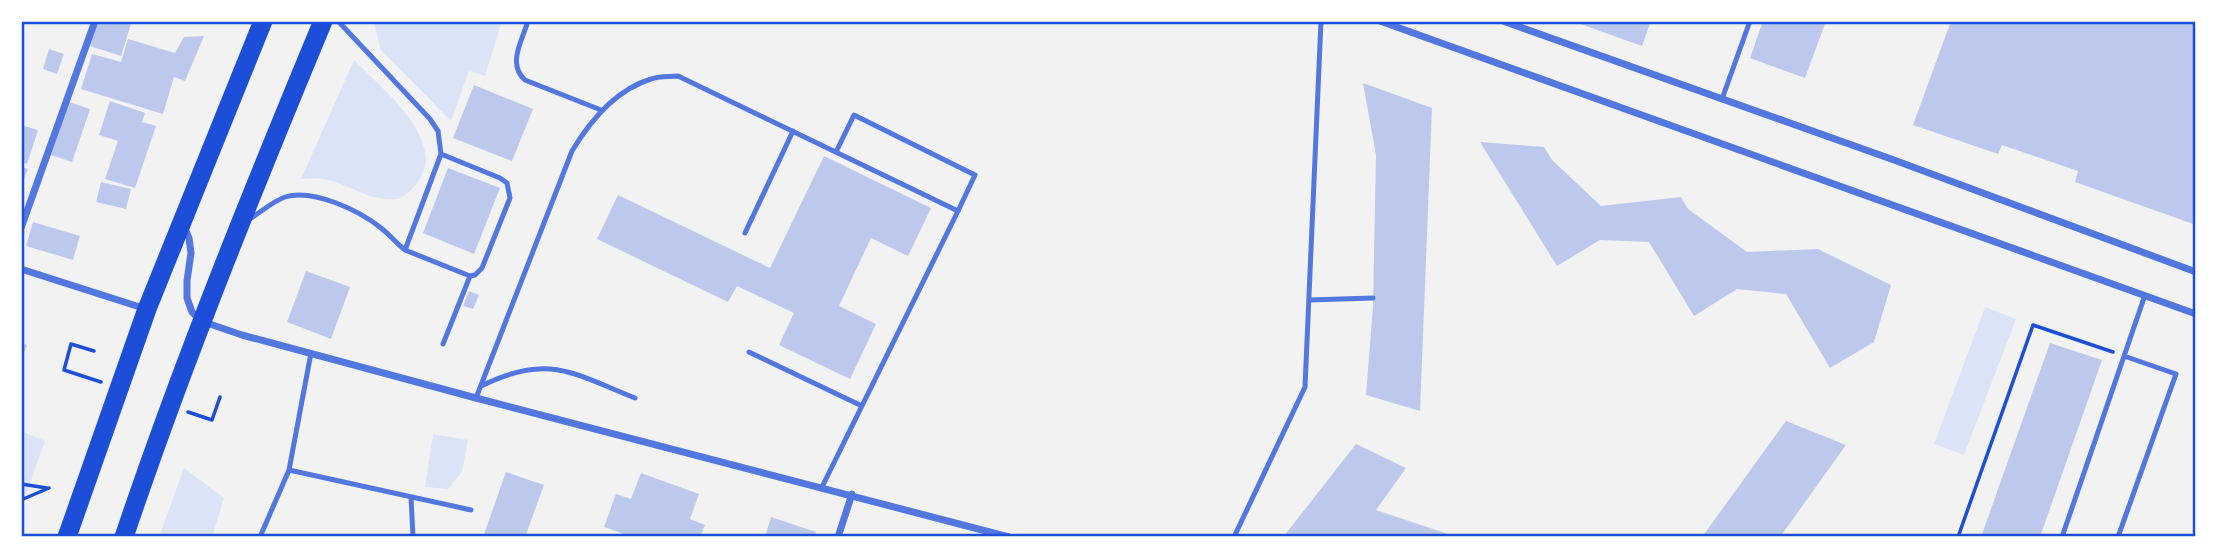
<svg xmlns="http://www.w3.org/2000/svg" width="2217" height="558" viewBox="0 0 2217 558" font-family="Mulish,sans-serif">
<style>
.green{fill:#dbe4f7}
.building{fill:#bdc9ec}
.lines{fill:none;stroke-linecap:round;stroke-linejoin:round}
.path{stroke:#1d4ed8;stroke-width:3.5}
.service{stroke:#5277de;stroke-width:5}
.minor{stroke:#5277de;stroke-width:7}
.trunk{stroke:#1d4ed8;stroke-width:19}
.neatline{fill:none;stroke:#1d4ed8;stroke-width:2.5}
</style>
<rect width="100%" height="100%" fill="#f2f2f2"/>
<!-- green -->
<path class="green" d="M373,21h129l-17,55 -16,-5 -18,50 -70,-71z
M354,60c26,27 96,81 63,123 -6,7 -12,15 -21,16 -27,3 -48,-16 -73,-20 -7,-1 -15,0 -22,0z
M1985,307l31,12 -52,136 -30,-11z
M21,431l24,10 -24,68z
M433,434l35,6 -6,32 -14,17 -23,-2z
M184,468l40,30 -12,39h-53z"/>
<!-- building -->
<path class="building" d="M98,21h34l-11,35 -31,-10z
M1572,21h79l-9,25z
M1763,21h63l-21,57 -55,-20z
M1951,21h245v204l-121,-43 3,-11 -76,-26 -4,9 -85,-29z
M204,36l-19,45 -11,-4 -11,37 -82,-25 11,-35 29,8 7,-23 47,14 9,-16z
M49,49l15,5 -7,20 -14,-5z
M1363,83l69,25 -12,303 -54,-16 7,-88 3,-152z
M474,85l59,24 -21,52 -59,-23z
M110,101l35,12 -3,9 14,4 -21,62 -30,-9 13,-38 -19,-6z
M69,102l21,7 -18,53 -21,-7z
M21,125l17,5 -11,34 -6,-2z
M1480,142l64,5 8,13 49,46 80,-9 7,12 59,43 71,-3 73,36 -17,57 -44,26 -44,-74 -49,-5 -43,27 -45,-74 -49,-2 -43,26z
M824,156l107,52 -23,48 -37,-18 -32,68 37,18 -26,55 -71,-34 15,-32 -57,-27 -9,16 -131,-63 21,-44 152,73z
M21,166l7,3 -7,16z
M448,168l52,20 -26,66 -51,-21z
M101,182l30,7 -5,20 -30,-7z
M33,222l47,14 -7,24 -47,-14z
M306,271l44,16 -19,52 -44,-17z
M469,291l10,4 -6,14 -10,-3z
M21,342l6,3 -6,15z
M2050,343l52,17 -62,177h-59z
M1786,421l60,24 -66,92h-78z
M1356,444l50,24 -30,42 81,27 -173,-1z
M506,472l38,13 -19,52h-42z
M641,473l58,21 -9,25 15,6 -5,12h-67l-29,-10 12,-33 15,5z
M771,517l45,15 -2,5h-49z"/>
<g class="lines">
<!-- path -->
<path class="path" d="M94,351l-23,-7 -7,26 37,12
M188,412l24,8 8,-23
M21,484l26,4
M21,500l28,-12
M1958,537l75,-212 80,27"/>
<!-- service -->
<path class="service" d="M528,21c-6,20 -21,43 -3,59l76,30
M1722,99l28,-78
M836,152l18,-37 121,60 -17,36
M248,220c12,-7 25,-19 37,-23 28,-9 75,14 96,31 9,7 15,15 24,22l36,-96 -3,-23 -8,-12 -92,-98
M745,233l48,-102
M405,250l65,26 5,-1 7,-7 28,-70 -3,-15 -7,-5 -59,-24
M1309,300l64,-2
M443,344l27,-68
M749,352l113,54
M481,386c67,-33 91,-13 154,12
M476,398l96,-247c18,-30 43,-61 79,-72 8,-3 19,-2 27,-3l280,135 -136,276
M289,470l182,40
M411,497l2,40
M260,537l29,-67 22,-117
M1234,537l71,-150 16,-366
M2062,537l83,-242
M2118,537l58,-163 -52,-18"/>
<!-- minor -->
<path class="minor" d="M1380,21l816,293
M1503,21l391,139 302,112
M184,226l5,12 2,15 -4,28v17l5,14 9,9 41,14 234,63 533,139
M21,228l74,-207
M21,269l125,40
M838,537l14,-43"/>
<!-- trunk -->
<path class="trunk" d="M67,537l80,-228 116,-288
M124,537c59,-175 128,-345 199,-516"/>
</g>
<!-- border -->
<rect width="2217" height="558" fill="none" stroke="#ffffff" stroke-width="46"/>
<rect x="23" y="23" width="2171" height="512" class="neatline"/>
</svg>
